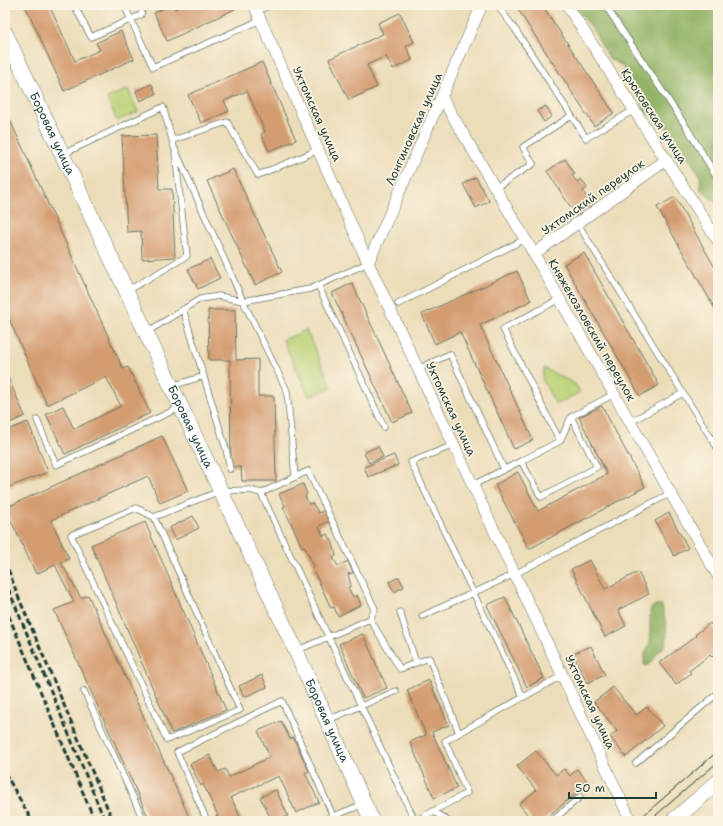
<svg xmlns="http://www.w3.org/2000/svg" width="723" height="826" viewBox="0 0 723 826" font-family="'Shantell Sans',sans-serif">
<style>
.green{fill:#bad277;stroke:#6c8856}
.forest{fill:#93b468;stroke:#59784e}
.building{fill:#d49c71}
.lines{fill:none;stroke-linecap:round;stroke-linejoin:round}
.lane-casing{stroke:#677563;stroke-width:7}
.street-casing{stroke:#677563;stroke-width:12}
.secondary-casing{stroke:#677563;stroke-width:16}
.lane{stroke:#fff;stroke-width:5.5}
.street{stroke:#fff;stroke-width:11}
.secondary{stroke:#fff;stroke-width:15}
.tram{stroke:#1f3d34;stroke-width:1}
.rail{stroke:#1f3d34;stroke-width:3;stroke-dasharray:6 3;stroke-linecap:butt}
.labels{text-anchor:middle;stroke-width:3.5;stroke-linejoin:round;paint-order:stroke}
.street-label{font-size:12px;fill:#1f3d34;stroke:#fcf5e5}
</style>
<rect width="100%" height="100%" fill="#fcf5e5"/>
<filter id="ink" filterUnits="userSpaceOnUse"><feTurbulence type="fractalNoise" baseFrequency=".025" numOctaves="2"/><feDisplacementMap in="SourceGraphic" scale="8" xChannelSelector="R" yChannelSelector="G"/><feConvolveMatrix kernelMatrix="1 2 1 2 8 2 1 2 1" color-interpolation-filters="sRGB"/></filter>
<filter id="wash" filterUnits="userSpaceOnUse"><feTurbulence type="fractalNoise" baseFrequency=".012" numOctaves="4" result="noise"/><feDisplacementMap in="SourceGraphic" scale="16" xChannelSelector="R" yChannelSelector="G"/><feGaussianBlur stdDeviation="0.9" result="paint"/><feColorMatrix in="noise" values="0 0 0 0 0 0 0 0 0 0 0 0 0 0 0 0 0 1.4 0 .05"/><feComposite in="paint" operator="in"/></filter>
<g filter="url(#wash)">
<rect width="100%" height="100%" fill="#ecddb9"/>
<!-- green -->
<path class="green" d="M128,89l10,23 -21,9 -10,-23z
M306,330l26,57 -23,10 -26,-57z
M544,368l31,16 5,8 -24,13 -14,-26z"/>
<!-- forest -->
<path class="forest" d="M574,5h144v199l-17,-14 -1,-15 -18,-27 -22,-28 -15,-8 -6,-21 -18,-26 -12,-7 -17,-30z
M656,605l6,1c2,11 7,25 4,37 -2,5 -7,8 -10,12 -3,5 -5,9 -11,11l-1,-3 1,-9 5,-12v-31l1,-3z"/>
<g id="blocks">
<!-- building -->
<path class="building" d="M25,5h24l26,56 25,-11 -4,-7 25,-12 13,28 -70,32z
M171,5h2l2,4 9,-4h49l2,4 -68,32 -13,-28z
M515,5h27l72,108 -20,13z
M400,13l14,29 -8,4 6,14 -19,9 -7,-13 -19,9 10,22 -28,13 -20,-41 54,-25 -5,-11z
M262,62l34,78 -27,11 -8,-17 4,-2 -18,-41 -23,10 5,10 -28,12 -13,-28z
M152,84l4,10 -16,7 -4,-10z
M546,106l6,10 -8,6 -7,-11z
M5,109l118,260 5,-2 22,46 -85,41 -19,-40 17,-8 11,23 47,-23 -15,-29 -59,28 -42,-95z
M156,135l3,54h13l3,68 -33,2 -1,-28 -14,1 -5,-96z
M565,159l10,15 -3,1 5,7 4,-3 6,9 -4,3 5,8 2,-2 9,14 -18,12 -34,-52z
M233,169l49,103 -27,13 -48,-104z
M476,177l13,24 -13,7 -13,-24z
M675,197l43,76v41l-61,-107z
M584,253l75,132 -19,11 -76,-132z
M210,259l10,19 -22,11 -10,-20z
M517,271l14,30 -51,24 53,115 -19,9 -54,-117 -25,12 -13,-30z
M352,283l60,130 -20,9 -60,-129z
M208,310h27l1,50 22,-1v37h16l2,85h-34l-1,-14h-10l-1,-107h-21z
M5,371l20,45 -20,9z
M602,406l43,81 -116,62 -34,-64 23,-13 20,39 69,-37 -28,-57z
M28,422l20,50 -39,15 -4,-9v-47z
M162,436l26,55 -28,12 -12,-27 -97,44 18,39 -8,3 20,36 7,-3 103,226h-41l-96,-211 20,-8 -19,-37 -19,9 -31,-66z
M378,446l5,11 -14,6 -5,-10z
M394,455l4,10 -30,12 -4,-10z
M303,484l4,10 -2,2 4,8 3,-1 7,10 6,-3 5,11 -11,5 4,10 5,-2 5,9 3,13 -3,2 5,8 10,-5 5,12 -5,1 3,12 -3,1 5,10 4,-2 4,10 -23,11 -4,-9 -3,1 -19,-41 2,-1 -10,-20 -2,1 -10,-22 -9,-18 2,-1 -6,-12z
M669,513l19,35 -14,8 -19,-35z
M193,516l6,12 -24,12 -6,-12z
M145,522l81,188 -54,23 -81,-188z
M590,560l15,29 33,-17 11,22 -31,16 8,16 -21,11 -34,-68z
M399,577l5,10 -10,5 -5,-10z
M505,597l39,81 -17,9 -40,-82z
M710,623l8,10v19l-6,5 -2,-2 -21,16 2,2 -15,12 -17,-22 37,-27 -1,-1z
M363,634l24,54 -24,10 -24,-54z
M591,646l14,29 -18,8 -14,-29z
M262,675l5,12 -23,10 -5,-11z
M429,680l20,45 -17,7 25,56 -23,10 -24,-56 16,-7 -19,-45z
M613,687l23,28 11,-8 16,19 -37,31 -16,-20 7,-6 -23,-29z
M281,721l9,18 3,-2 16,34 -4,2 14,29 -23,11 -17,-37 -48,21 11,24h-25l-2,-4 3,-1 -15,-32 -2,2 -11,-22 20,-9 8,17 7,-3 4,8 41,-20 -12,-26z
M536,751l20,24 8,-6 6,7 7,-7 12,14 -47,38h-9l-14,-17 17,-14 -19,-24z
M276,790l12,26 -10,5h-6l-12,-24z"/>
</g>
</g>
<g filter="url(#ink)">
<use href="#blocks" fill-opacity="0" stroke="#677563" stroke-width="1"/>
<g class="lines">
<!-- lane casing -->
<g class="lane-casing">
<path id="lane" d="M74,5l17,32 50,-22 2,-10
M124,5l29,62 108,-47
M497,5l18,24 71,109 48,-28
M605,5l82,123 31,51
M257,11l15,-6
M173,140l54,-18 31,53 51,-21 9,-5
M63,154l100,-47 11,40 69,154 44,90 8,85
M495,188l38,-24 -10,-17 48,-31
M578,224l105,169 -53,29
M318,285l66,142
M127,291l60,-35 -12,-103
M560,299l-57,30 57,112
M398,304l127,-65
M183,309l43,140 4,20
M147,332l53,-33 19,-3 24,5 67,-12 58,-26
M418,369l32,-15 54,115
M172,386l32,-10
M683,393l35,56
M37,420l19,45 125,-58
M454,445l-43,17 112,235
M521,461l39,-20 11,-24
M473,485l48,-24 20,36 56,-30 -26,-50 43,-23
M261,493l154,328
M154,517l86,193 -73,30 -96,-205 65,-27 18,9 66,-26 30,-1 11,3 47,-22 67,138 -5,10 -72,31
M400,612l16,51
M422,616l93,-42 156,-81
M370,619l30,50 29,-11 30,75
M84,691l60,130
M328,720l68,-29
M636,763l82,-70
M433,811l15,10
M207,821l-30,-69 105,-51 51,115
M321,821l43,-17
M415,821l52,-28 -22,-52 118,-66
M552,821l28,-24"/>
</g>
<!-- street casing -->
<g class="street-casing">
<path id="street" d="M254,5l116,262 261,554
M567,5l151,236
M442,98l92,156 184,322
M534,254l132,-94
M368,263l114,-258"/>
</g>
<!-- secondary casing -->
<g class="secondary-casing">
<g id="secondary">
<path id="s1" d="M5,33l291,618 76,170"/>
<path d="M673,821l45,-39"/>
</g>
</g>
<!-- lane -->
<use href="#lane" class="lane"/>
<!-- street -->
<use href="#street" class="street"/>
<!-- secondary -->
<use href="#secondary" class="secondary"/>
<!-- tram -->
<path class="tram" d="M637,821l81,-70
M649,821l69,-59"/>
<!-- rail -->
<path class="rail" d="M5,561l13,35 95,225
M5,581l100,240
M5,607l90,214
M5,773l27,48"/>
</g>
</g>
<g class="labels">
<!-- street labels -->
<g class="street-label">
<text transform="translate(317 114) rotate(66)" y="4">Ухтомская улица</text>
<text transform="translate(654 116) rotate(57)" y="4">Крюковская улица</text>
<text transform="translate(414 129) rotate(-66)" y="4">Лонгиновская улица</text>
<text dy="4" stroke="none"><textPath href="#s1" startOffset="111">Боровая улица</textPath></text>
<text transform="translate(593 197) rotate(-35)" y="4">Ухтомский переулок</text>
<text transform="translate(592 330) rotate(60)" y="4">Княжекозловский переулок</text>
<text transform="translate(451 409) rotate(65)" y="4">Ухтомская улица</text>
<text dy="4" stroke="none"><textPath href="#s1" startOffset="435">Боровая улица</textPath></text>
<text transform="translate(590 702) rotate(65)" y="4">Ухтомская улица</text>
<text dy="4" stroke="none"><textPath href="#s1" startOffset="759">Боровая улица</textPath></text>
</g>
</g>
<!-- margin -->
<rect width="723" height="826" fill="none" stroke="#fcf5e5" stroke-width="20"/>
<!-- scale -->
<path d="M569 792v6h87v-6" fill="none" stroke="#1f3d34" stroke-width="2"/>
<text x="575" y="792" font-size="12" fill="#1f3d34" stroke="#fcf5e5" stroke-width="3" paint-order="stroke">50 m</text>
</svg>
